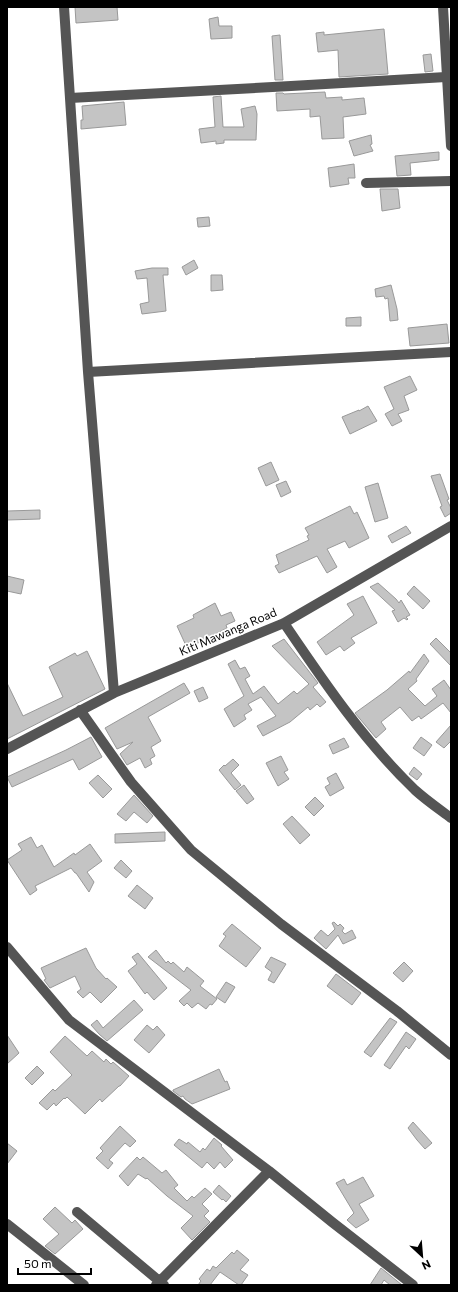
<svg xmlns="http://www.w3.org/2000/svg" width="458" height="1292" viewBox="0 0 458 1292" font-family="Commissioner,sans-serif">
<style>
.building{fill:#c4c4c4;stroke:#999}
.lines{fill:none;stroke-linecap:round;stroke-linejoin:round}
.minor{stroke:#555;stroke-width:10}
.labels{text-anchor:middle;stroke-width:3.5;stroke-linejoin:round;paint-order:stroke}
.street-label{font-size:12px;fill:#000;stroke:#fff}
</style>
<rect width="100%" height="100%" fill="#fff"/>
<!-- building -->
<path class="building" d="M75,7h42l1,13 -42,3z
M218,17l1,9h13v12l-21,1 -2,-20z
M384,29l4,45 -49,3 -1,-27 -20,2 -2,-19 8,-1v3z
M280,35l3,45h-8l-3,-44z
M431,54l2,17 -8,1 -2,-17z
M325,92l1,6 16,-1v3l22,-2 2,16 -23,3 1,21 -22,1 -2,-23 -10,1v-8l-33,2 -1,-18h7l1,1z
M221,96l2,31h21l-3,-18 14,-3 2,8 -1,26h-32v3l-8,1v-3l-15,2 -2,-14 16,-2 -2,-30z
M124,102l2,23 -45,4v-9h2l-1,-14z
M371,135l1,9 -2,1 3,6 -19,5 -5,-15z
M439,152v8l-29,3 1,12 -14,1 -2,-20z
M354,164l1,14h-7l1,6 -19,3 -2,-19z
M380,189h18l2,19 -18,3z
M209,217l1,9 -12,1 -1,-9z
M194,260l4,8 -12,7 -4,-8z
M152,268h16v7h-5l3,36 -24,3 -2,-10 9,-2 -2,-24 -10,1 -2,-8z
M211,275h11l1,15 -12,1z
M391,285l6,24 1,11 -8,1 -2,-23 -3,1 -1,-3 -8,1 -1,-8z
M361,317v9h-15v-8z
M447,324l2,19 -39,3 -2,-18z
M410,376l7,14 -13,6 5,14 -11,4 4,7 -10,5 -7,-12 9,-5 -10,-22z
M368,406l9,15 -27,13 -8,-17 17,-7v1z
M271,462l8,18 -13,6 -8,-18z
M440,474l9,25 -2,1 4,8v5l-6,4 -5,-10 2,-1 -11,-30z
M286,481l5,11 -10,5 -5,-12z
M378,483l10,35 -13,4 -10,-35z
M350,506l4,8 3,-2 12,26 -20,10 -4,-7 -18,8 10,18 -10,6 -10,-17 -38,17 -4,-7 4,-2 -3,-9 33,-15 -2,-4 2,-1 -4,-7z
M40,510v9l-33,1v-9z
M406,526l5,7 -19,10 -4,-7z
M7,576l17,4 -3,14 -14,-3z
M378,583l18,16 3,4 2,-3 9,15 -4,2 2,2 -1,1 -3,-2 -6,4 -6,-11 3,-1 -25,-23z
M414,586l16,15 -7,8 -16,-15z
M363,596l14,27 -26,15 4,5 -11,8 -4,-5 -14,9 -9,-13 37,-27 -7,-11z
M215,603l6,13 10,-4 4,9 -9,4 1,3 -33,17 1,2 -7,3 -11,-24 17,-8 -1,-3z
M436,638l15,15v13l-21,-22z
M284,639l34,44 -5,4 13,15 -6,5 -3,-3 -7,6 -2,-3 -18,15 -27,14 -6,-10 19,-10 -15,-19 -13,7 4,6 -8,5 2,4 -12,8 -10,-18 20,-13 -16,-32 7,-4 5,9 5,-2 5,9 -5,3 8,15 11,-8 14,18 16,-13 3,3 12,-10 -37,-38z
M87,651l18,38 -98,50v-56l16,33 40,-19 -14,-30 26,-14 2,3z
M424,654l5,7 -13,18 1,2 -9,8 17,17 12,-10 -5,-7 12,-9 7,10v23l-8,-10 -22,16 -2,-3 -7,5 -12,-14 -19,15 5,7 -10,9 -21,-25 32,-23 22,-19 1,2z
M184,683l6,10 -42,24 13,24 -10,6 4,9 -5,3 2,5 -7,4 -5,-10 -13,7 -7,-11 13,-12 -16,7 -12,-21z
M203,687l5,11 -9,4 -5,-11z
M451,725v16l-7,7 -8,-6z
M91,737l11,20 -23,13 -6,-11 -61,28 -5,-10 59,-27z
M421,737l11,8 -8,11 -11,-8z
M344,738l5,9 -16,7 -4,-9z
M281,756l7,14 -4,2 5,7 -11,7 -12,-23z
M233,759l6,6 -8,8 10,12 -6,5 -16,-20 5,-5 1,1z
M414,767l8,7 -5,6 -8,-6z
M336,773l8,15 -14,8 -5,-9 5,-3 -3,-6z
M98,775l14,14 -9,9 -14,-15z
M244,785l10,14 -7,5 -11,-13z
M134,795l19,21 -6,7 -13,-11 -8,9 -9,-7z
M315,797l9,9 -10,10 -9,-9z
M292,816l18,19 -10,9 -17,-20z
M165,832v9l-50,2v-9z
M31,837l6,11 5,-3 12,22 20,-14 1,2 15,-11 12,17 -15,11 7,10 -5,10 -13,-19h-1l-4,-5 -36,18 2,4 -7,5 -23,-35 15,-10 -4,-6z
M121,860l11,11 -6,7 -12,-10z
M137,885l16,13 -8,11 -17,-13z
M334,922l4,4 2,-2 4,4 -2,3 3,3 7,-4 4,8 -13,6 -5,-9 -12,14 -12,-11 7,-8 7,6 7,-7 -3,-6z
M232,924l29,24 -15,19 -27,-21 7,-10 -3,-2z
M86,948l10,20 10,11 1,-1 10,9 -16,16 -11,-11 -7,6 -6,-6 4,-3 -6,-13 -25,12 -6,-8 2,-1 -5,-11z
M156,950l10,13 2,-2 3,3 2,-2 11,10 3,-5 17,14 -4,5 17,13 -5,6 -2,-1 -4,5 -8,-6 -6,5 -5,-5 -3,3 -5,-5 12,-11 -43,-33z
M138,953l29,35 -13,12 -7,-8 -2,2 -17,-23 9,-7 -5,-7z
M271,957l15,7 -12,19 -6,-3 4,-8 -7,-5z
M404,962l9,9 -10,11 -10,-9z
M336,974l25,19 -9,12 -25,-19z
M226,982l9,5 -10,16 -9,-6z
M134,1000l9,10 -36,31 -8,-7 -8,-9 6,-5 6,8z
M390,1018l7,4 -26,35 -7,-5z
M147,1025l6,5 4,-4 8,9 -16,18 -15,-13z
M406,1032l10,7 -7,10 -3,-3 -16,23 -6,-4z
M7,1035l12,18 -12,11z
M65,1036l22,20 5,-5 12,11 2,-3 5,5 2,-2 16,14 -9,10h-1l-17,16 -2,-3 -15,15 -18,-17 -2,2 -1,-1 -8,8 -2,-3 -7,7 -8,-7 14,-14 2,2 17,-16 -22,-23z
M37,1066l7,7 -12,12 -7,-7z
M219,1069l6,13 2,-1 3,8 -38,15 -7,-5 -2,-3 -2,1 -8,-6v-1z
M413,1122l19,21 -7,6 -8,-9 -9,-12z
M120,1126l16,15 -6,6 -5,-4 -16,17 4,3 -5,6 -12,-11 7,-7 -3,-3z
M214,1138l8,7 -1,1 12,14 -8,8 -5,-6 -6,7 -7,-7 -5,6 -28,-23 5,-6 8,5 1,-2 12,10 3,-4 2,2z
M7,1143l10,8 -10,13z
M137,1157l3,3 3,-3 19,16 4,-3 12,15 -4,3 13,13 5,-5 2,2 11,-10 7,6 -10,10 7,7 -5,5 6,6 -18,18 -11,-12 12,-12 -26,-20 -20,-18 -1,1 -8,-5 -10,12 -9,-10z
M363,1177l11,19 -15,8 10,16 -13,8 -9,-8 7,-7 -18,-30 8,-4 3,6z
M219,1185l12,11 -5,6 -3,-3 -1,1 -9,-8z
M55,1207l17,16 3,-3 8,9 -28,25 -10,-8 14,-12 -16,-15z
M237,1250l12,10 -9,10 8,5 -7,10h-2l-19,-13 -10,13h-12l3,-4 -2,-2 8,-10 3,2 3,-5 3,2 16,-16 2,2z
M381,1268l21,17h-12l-6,-5 -3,5h-11z"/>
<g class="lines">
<!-- minor -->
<path class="minor" d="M64,7l24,365 26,321
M443,7l8,139
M70,98l221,-12 155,-9
M366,183l85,-2
M88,372l363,-20
M284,623c40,59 79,117 131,167 11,10 24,19 36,28
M80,710l51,72 60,68 90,74 116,87 54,44
M7,749l107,-56 170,-70 167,-97
M7,947l62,73 200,151 63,51 81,63
M77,1212l87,73
M7,1224l77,61
M156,1285l113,-114"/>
</g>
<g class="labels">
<!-- street labels -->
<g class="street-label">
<text transform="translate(228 632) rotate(-23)" y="4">Kiti Mawanga Road</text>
</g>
</g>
<!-- border -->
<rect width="458" height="1292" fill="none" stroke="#000000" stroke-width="16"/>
<!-- north arrow -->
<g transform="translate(422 1256) rotate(154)" stroke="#ffffff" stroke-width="3" paint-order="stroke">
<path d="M0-3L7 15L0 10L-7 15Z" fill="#000000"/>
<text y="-6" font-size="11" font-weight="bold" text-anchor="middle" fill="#000000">N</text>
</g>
<!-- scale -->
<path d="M18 1268v6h73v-6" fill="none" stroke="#000000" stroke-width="2"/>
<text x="24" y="1268" font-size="12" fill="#000000" stroke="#ffffff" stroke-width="3" paint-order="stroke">50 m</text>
</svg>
